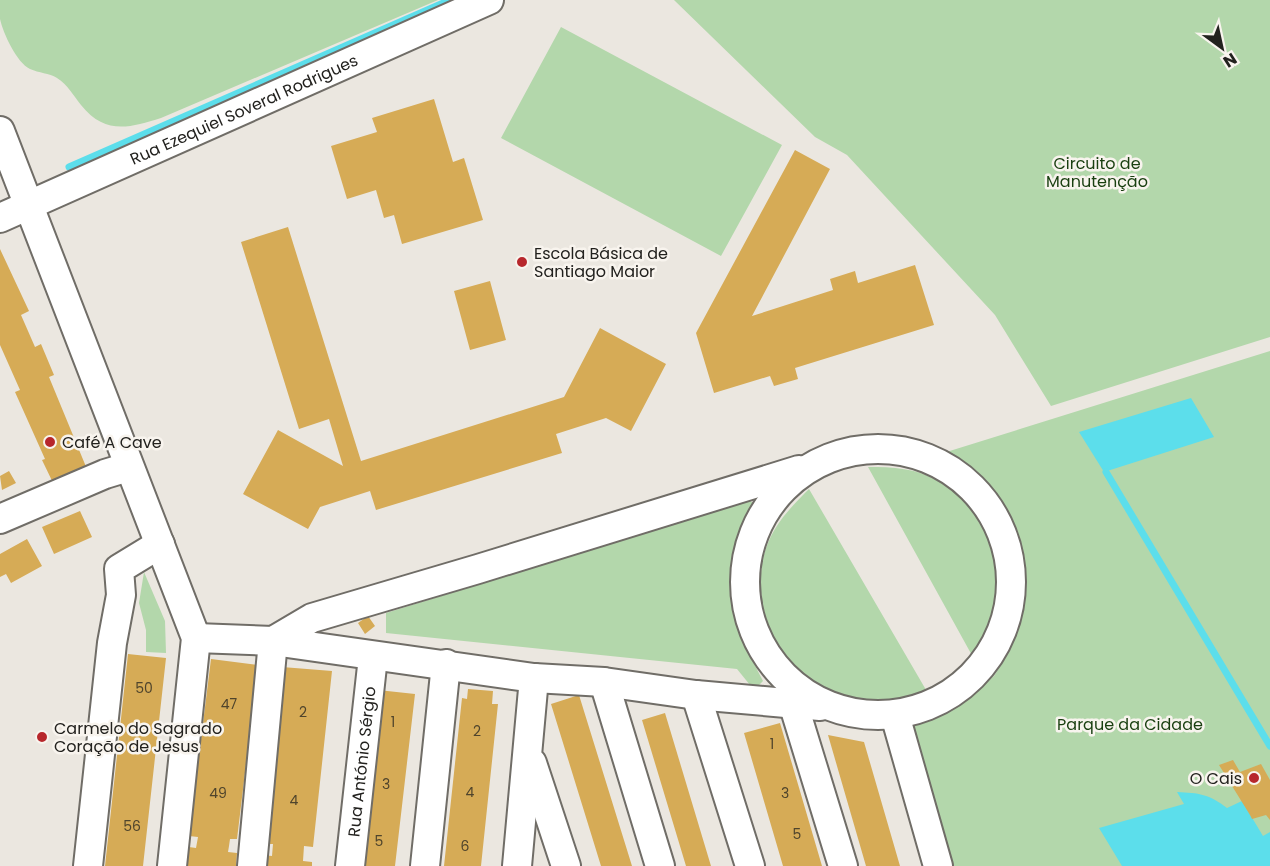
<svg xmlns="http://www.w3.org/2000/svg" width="1270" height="866" viewBox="0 0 1270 866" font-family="Poppins,sans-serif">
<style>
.green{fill:#b3d7ab}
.water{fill:#5cdeeb}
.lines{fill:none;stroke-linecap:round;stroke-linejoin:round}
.stream{stroke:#5cdeeb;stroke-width:7}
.building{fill:#d6ab56}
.minor-casing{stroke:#706d67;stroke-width:32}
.minor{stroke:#fff;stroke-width:28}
.poi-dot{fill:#b7272c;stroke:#f8f4ee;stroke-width:2}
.labels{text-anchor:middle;stroke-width:5;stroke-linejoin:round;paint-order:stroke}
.number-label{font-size:14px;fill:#4f442c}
.street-label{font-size:16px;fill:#22211e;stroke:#f8f4ee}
.park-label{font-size:16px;fill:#193f10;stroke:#f8f4ee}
.poi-label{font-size:16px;fill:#22211e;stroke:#f8f4ee;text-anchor:start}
</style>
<rect width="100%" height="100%" fill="#ebe7e0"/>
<!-- green -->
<path class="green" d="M0,0h438l-277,118c-32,10 -56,17 -80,-13 -8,-10 -13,-20 -24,-27 -8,-5 -18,-5 -27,-9 -13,-6 -27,-36 -30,-50 0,-6 0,-13 0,-19z
M674,0h596v337l-219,69 -56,-91 -148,-160 -32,-18z
M561,27l221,118 -61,111 -220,-118z
M1270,351v515h-317l-42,-142 41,-14 42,-34 15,-24 12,-33 4,-49 -15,-55 -35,-42 -35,-19z
M868,467c25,0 48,1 70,14 66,37 78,119 36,178z
M809,489l120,206c-56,20 -112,7 -147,-42 -3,-5 -8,-10 -10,-15 -3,-7 -4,-15 -7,-23 -6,-21 -6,-46 1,-67 9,-25 25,-41 43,-59z
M750,501l5,3c-5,10 -11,19 -15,29 -3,7 -4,16 -5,23 -12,53 5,79 28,125l-5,5 -8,-1 -13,-16 -351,-36v-20z
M144,572l21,49 1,32 -20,-1v-22l-7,-27z"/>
<!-- water -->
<path class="water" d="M1191,398l23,39 -110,35 -25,-40z
M1177,792c22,1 32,2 50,16l15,-7 21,35 7,-4v34h-148l-23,-38 85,-24z"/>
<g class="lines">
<!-- stream -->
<path class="stream" d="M69,167l381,-167
M1106,472l164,274"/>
</g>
<!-- building -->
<path class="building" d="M434,99l19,63 11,-4 19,62 -81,24 -8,-29 -10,3 -8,-28 -29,9 -16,-53 46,-14 -5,-14z
M795,150l35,19 -78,147 81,-26 -3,-11 25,-8 3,12 57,-18 19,60 -139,43 3,11 -24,7 -4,-10 -56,17 -18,-60z
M288,227l73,234 203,-64 36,-69 66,36 -35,67 -25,-13 -50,16 6,19 -186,57 -6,-19 -50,16 -12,22 -65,-35 35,-64 65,36 -14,-47 -30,10 -58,-187z
M0,249l29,62 -8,4 14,32 6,-3 13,31 -5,2 40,97 -33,15 -14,-29 3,-1 -30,-67 5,-2 -20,-45z
M490,281l16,59 -36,10 -16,-59z
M9,471l7,12 -14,7 -2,-14z
M80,511l12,26 -38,17 -12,-27z
M27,539l15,27 -31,17 -5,-9 -6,3v-23z
M368,616l7,10 -10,8 -7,-11z
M128,654l38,4 -23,208h-38z
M211,659l47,6 -21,174h-7l-1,7 -1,6 9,1 -1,13h-49l2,-19 7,1 2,-11 -9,-1z
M282,667l50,4 -19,176 -9,-1 -1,15 9,1v4h-50l1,-11 9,1 1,-12h-8z
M468,689l25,2 -1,13h6l-17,162h-37l18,-168 5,1z
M378,690l37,4 -20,172h-36z
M579,695l53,171h-31l-50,-162z
M665,713l46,153h-25l-44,-146z
M780,723l42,143h-39l-39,-133z
M828,735l36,7 36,124h-34z
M1233,760l7,12 21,-8 9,16v40l-4,-5 -14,4 -2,-4 -31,-50z"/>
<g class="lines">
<!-- minor casing -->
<g class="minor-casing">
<g id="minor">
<path d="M0,131l196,507 -24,228"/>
<path id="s1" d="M0,218l489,-218"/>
<circle cx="878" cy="582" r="133"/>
<path d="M0,519l105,-45 23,-7"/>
<path d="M196,638l77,3 261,37 70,4 92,13 124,11"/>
<path d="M604,682l56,184"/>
<path d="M696,695l54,171"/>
<path d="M793,703l50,163"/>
<path d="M895,715l43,151"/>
<path d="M532,763l34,103"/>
<path d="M88,866l24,-223 9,-48 -2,-26 41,-25"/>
<path d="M252,866l21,-225 39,-23 166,-49 321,-99"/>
<path id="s2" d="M350,866l23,-209"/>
<path d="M425,866l21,-202"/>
<path d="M517,866l17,-188"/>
</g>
</g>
<!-- minor -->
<use href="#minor" class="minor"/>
</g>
<!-- markers -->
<g class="poi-dot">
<circle cx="522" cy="262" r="6"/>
<circle cx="50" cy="442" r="6"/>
<circle cx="42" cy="737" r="6"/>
<circle cx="1254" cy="778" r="6"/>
</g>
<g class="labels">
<!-- number labels -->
<g class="number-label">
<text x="144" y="693">50</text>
<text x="229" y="709">47</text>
<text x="303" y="717">2</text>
<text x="393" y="727">1</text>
<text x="477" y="736">2</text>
<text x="772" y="749">1</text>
<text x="386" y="789">3</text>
<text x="470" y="797">4</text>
<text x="218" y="798">49</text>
<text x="785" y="798">3</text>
<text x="294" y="805">4</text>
<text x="132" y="831">56</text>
<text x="797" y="839">5</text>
<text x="379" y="846">5</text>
<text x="465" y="851">6</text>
</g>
<!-- street labels -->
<g class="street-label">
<text dy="6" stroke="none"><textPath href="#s1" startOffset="267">Rua Ezequiel Soveral Rodrigues</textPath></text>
<text dy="6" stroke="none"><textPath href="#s2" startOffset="105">Rua António Sérgio</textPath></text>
</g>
<!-- park labels -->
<g class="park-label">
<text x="1097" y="169">Circuito de<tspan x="1097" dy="18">Manutenção</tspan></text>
<text x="1130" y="730">Parque da Cidade</text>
</g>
<!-- poi labels -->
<g class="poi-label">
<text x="534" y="259">Escola Básica de<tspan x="534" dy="18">Santiago Maior</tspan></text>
<text x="62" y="448">Café A Cave</text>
<text x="54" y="734">Carmelo do Sagrado<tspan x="54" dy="18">Coração de Jesus</tspan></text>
<text x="1242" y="784" text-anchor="end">O Cais</text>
</g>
</g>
<!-- north arrow -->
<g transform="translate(1222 48) rotate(147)" stroke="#f8f4ee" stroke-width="4.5" paint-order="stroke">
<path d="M0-4.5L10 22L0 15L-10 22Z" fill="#22211e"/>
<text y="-9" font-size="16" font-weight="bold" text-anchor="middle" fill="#22211e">N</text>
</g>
</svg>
